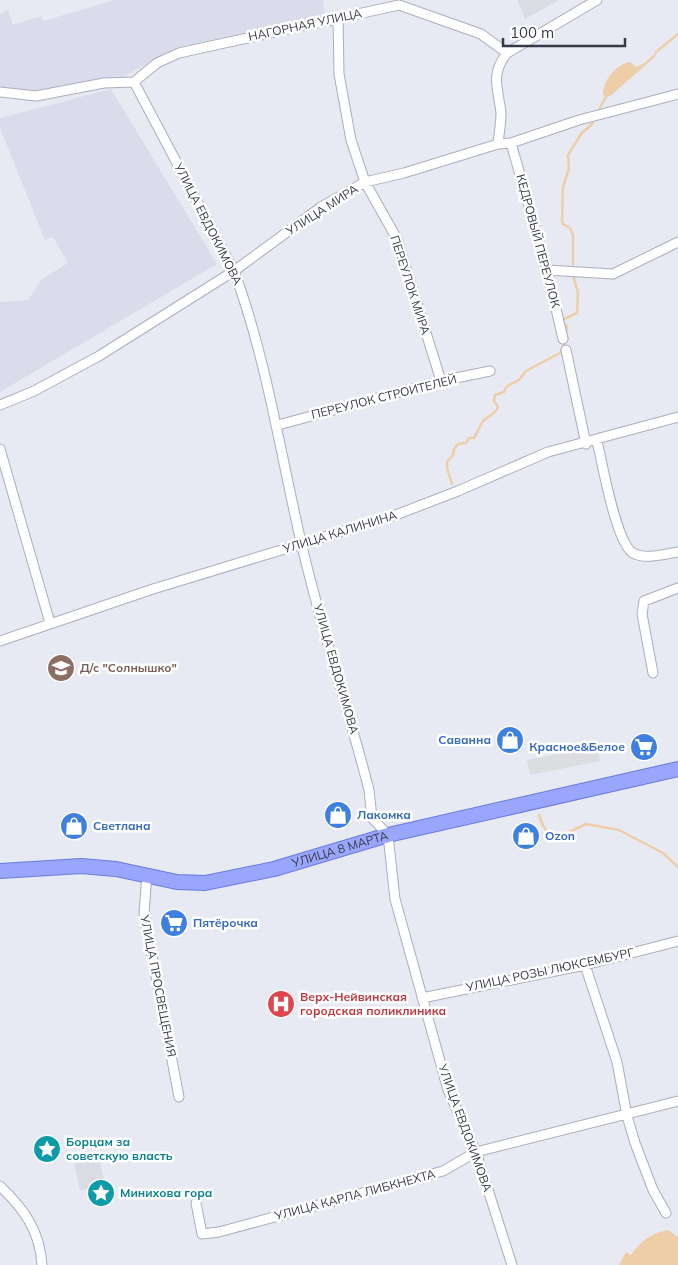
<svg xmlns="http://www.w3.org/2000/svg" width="678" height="1265" viewBox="0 0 678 1265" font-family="Mulish,sans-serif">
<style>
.residential{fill:#dadceb}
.industrial{fill:#d9dce2}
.parking{fill:#dcdde1}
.water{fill:#eecea6}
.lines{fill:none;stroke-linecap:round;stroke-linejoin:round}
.stream{stroke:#eecea6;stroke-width:2.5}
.minor-casing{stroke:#aaaebe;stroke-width:11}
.primary-casing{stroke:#697be0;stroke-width:16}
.minor{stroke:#fff;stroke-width:9}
.primary{stroke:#99a6fb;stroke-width:14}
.labels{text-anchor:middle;stroke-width:5;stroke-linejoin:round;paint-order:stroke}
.street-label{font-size:12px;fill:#363a46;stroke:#fff}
.education-label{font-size:12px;font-weight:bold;fill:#785e54;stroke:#fff;text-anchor:start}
.shop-label{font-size:12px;font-weight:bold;fill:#366cbe;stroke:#fff;text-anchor:start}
.health-label{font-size:12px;font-weight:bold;fill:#be3a42;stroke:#fff;text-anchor:start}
.culture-label{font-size:12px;font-weight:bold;fill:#0d838f;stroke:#fff;text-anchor:start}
</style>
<rect width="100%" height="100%" fill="#e7e9f3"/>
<!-- residential -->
<path class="residential" d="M115,0h208l2,17 -157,35 -45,25 -61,8 -30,8 -32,-5v-74l8,-4 5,15 28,-9 2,5z
M111,89l106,175 -217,128v-90l28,-2 14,-21 26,-16 -15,-26 -8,3 -45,-112v-10z"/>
<!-- industrial -->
<path class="industrial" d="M517,0h42l-34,19z
M99,1158l6,27 -25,5 -6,-26z"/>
<!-- parking -->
<path class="parking" d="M597,746l3,15 -70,14 -3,-15z"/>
<!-- water -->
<path class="water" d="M657,52l-2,5 -45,39 -4,1 -3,-2c-1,-13 13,-31 27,-33l6,5 7,-3z
M668,1230l10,7v28h-59l7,-13 5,3c11,-15 19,-21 37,-25z"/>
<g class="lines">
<!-- stream -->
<path class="stream" d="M656,52l22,-18
M600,108l7,-13
M573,264v-29l-3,-7 -7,-4 -1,-3 1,-34 6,-19 -1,-13 13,-21 12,-11
M452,484l-5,-16v-6l6,-7 1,-6 4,-5 8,-1 3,-5h5l9,-17 13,-10 2,-4 -4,-6 1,-6 9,-3 3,-6 12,-6 7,-9 34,-18 8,-15 -2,-5 1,-6 -5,-7 15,-7 1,-20 -5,-18
M539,815l4,11 8,10h10l25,-12 33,6 44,23 15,14"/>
<!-- minor casing -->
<g class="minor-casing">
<path id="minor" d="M338,18l1,56 12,66 14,42 32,57 44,142
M134,82l100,189c33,89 46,182 68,275 19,82 46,162 67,244l3,28 16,17 7,64 53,191 28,62 36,113
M0,92l36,4 68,-13 30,-1 23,-19 22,-10 220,-48 82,29 26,19 90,-53
M511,143l36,127 16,69
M498,144c1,-10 3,-21 3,-31 -3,-26 -11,-38 6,-60
M547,270l66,4 65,-32
M566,350l20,94
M0,405l34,-14 65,-35 135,-85 87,-64 44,-25 39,-9 94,-29 13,-1 68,-23 99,-26
M278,425l163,-44 49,-10
M597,441c5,21 19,102 36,112 12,7 32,1 45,-1
M0,449l50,174
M0,641l153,-52 240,-73 65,-25 90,-39 130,-35
M653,673l-11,-59 2,-13 34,-13
M147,875l-3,38 35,184
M585,965l32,97 10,54 8,27 18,47 13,23
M422,998l163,-33 93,-24
M0,1186c24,23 40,45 42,79
M196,1203l6,31 17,-2 213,-58 11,-3 33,-19 202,-51"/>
</g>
<!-- primary casing -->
<g class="primary-casing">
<g id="primary">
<path id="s1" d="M0,871l81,-5 35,3 61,13 28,1 69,-14 114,-34 290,-66"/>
</g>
</g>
<!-- minor -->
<use href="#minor" class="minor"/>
<!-- primary -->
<use href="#primary" class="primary"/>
</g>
<!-- icons -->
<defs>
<g id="school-disc" transform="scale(1.4375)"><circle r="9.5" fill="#8d6e63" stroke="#fff"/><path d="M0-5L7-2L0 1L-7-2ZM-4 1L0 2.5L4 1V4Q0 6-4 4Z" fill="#fff"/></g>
<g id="shop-disc" transform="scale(1.4375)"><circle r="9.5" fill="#3f7fe0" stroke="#fff"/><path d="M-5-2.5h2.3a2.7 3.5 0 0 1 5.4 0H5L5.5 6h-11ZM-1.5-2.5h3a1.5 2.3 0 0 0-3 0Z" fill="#fff"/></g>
<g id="supermarket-disc" transform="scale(1.4375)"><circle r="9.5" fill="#3f7fe0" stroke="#fff"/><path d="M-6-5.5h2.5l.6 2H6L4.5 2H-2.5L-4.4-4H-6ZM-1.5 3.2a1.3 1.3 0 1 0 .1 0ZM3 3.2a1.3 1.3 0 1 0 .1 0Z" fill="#fff"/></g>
<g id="hospital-disc" transform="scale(1.4375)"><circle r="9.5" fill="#e0444e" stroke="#fff"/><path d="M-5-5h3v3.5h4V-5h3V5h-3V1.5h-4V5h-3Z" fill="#fff"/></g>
<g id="sight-disc" transform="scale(1.4375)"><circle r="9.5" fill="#0f9aa8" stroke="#fff"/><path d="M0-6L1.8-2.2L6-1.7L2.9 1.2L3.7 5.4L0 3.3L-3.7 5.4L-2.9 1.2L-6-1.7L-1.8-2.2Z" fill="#fff"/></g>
</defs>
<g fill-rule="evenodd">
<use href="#school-disc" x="61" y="668"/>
<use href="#shop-disc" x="510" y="740"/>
<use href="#supermarket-disc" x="644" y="747"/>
<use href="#shop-disc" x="338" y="815"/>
<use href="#shop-disc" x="74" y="826"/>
<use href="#shop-disc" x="526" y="836"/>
<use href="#supermarket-disc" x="174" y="923"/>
<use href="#hospital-disc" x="281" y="1004"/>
<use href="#sight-disc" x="47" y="1149"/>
<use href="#sight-disc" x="101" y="1193"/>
</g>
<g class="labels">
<!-- street labels -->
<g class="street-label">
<text transform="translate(305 25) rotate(-12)" y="4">НАГОРНАЯ УЛИЦА</text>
<text transform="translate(322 210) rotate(-33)" y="4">УЛИЦА МИРА</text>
<text transform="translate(208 224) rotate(63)" y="4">УЛИЦА ЕВДОКИМОВА</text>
<text transform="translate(538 241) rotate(75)" y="4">КЕДРОВЫЙ ПЕРЕУЛОК</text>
<text transform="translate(410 285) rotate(72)" y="4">ПЕРЕУЛОК МИРА</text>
<text transform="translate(384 397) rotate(-14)" y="4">ПЕРЕУЛОК СТРОИТЕЛЕЙ</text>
<text transform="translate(340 532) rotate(-17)" y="4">УЛИЦА КАЛИНИНА</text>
<text transform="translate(336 669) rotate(74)" y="4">УЛИЦА ЕВДОКИМОВА</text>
<text dy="4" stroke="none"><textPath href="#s1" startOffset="346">УЛИЦА 8 МАРТА</textPath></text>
<text transform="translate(550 970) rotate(-12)" y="4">УЛИЦА РОЗЫ ЛЮКСЕМБУРГ</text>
<text transform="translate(158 986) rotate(79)" y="4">УЛИЦА ПРОСВЕЩЕНИЯ</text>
<text transform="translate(465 1128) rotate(70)" y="4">УЛИЦА ЕВДОКИМОВА</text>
<text transform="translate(355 1195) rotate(-15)" y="4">УЛИЦА КАРЛА ЛИБКНЕХТА</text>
</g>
<!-- education labels -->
<g class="education-label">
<text x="80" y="672">Д/с "Солнышко"</text>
</g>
<!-- shop labels -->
<g class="shop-label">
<text x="491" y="744" text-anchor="end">Саванна</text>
<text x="625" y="751" text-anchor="end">Красное&amp;Белое</text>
<text x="357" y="819">Лакомка</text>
<text x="93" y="830">Светлана</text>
<text x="545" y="840">Ozon</text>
<text x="193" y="927">Пятёрочка</text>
</g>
<!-- health labels -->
<g class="health-label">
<text x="300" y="1001">Верх-Нейвинская<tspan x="300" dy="14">городская поликлиника</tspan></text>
</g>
<!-- culture labels -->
<g class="culture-label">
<text x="66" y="1146">Борцам за<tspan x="66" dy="14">советскую власть</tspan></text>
<text x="120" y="1197">Минихова гора</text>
</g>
</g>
<!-- scale -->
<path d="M503 38v8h122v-8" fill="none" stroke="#363a46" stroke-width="2.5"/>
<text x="510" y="38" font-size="15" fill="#363a46" stroke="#ffffff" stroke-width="4" paint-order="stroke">100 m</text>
</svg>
